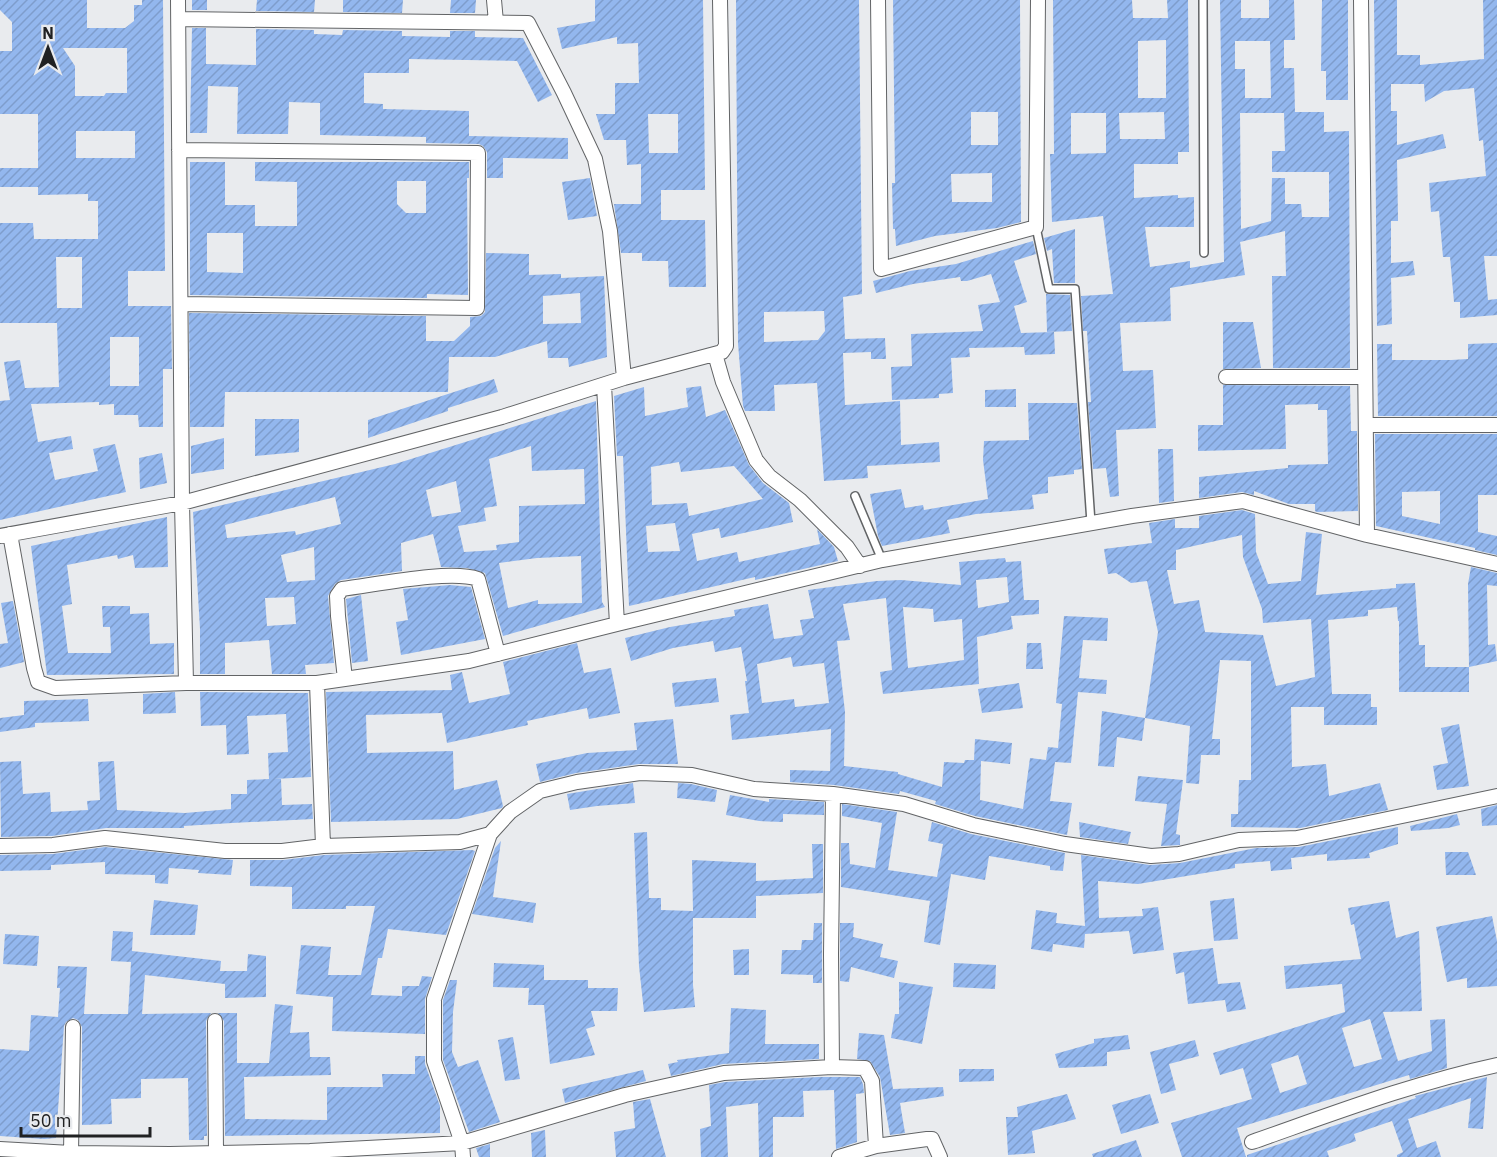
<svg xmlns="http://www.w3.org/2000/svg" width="1497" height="1157" viewBox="0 0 1497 1157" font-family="'IBM Plex Sans',sans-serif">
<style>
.building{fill:url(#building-hatch);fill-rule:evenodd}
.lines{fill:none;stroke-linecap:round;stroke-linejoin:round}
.lane-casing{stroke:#626466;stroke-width:10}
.street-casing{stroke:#626466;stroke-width:16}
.lane{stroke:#fff;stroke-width:7}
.street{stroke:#fff;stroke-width:14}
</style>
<defs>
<pattern id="building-hatch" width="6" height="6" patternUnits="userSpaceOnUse" patternTransform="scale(1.5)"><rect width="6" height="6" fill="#93b7ee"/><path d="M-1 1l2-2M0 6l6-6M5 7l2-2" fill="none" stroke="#7e9dcc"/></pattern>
</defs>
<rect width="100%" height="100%" fill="#e9ebee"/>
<!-- building -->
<path class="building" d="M0,0h87v28h38l9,-7v-16h8v-5h21l2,271h-37v35h43l1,63h-9v58h-24l-1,-12h-24v-11l-15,1v-3l-68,2 7,38 33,-6 2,13 -24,4 6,27 43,-9 -5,-22 22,-5 11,48 -126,28v-119l10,-1 -6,-38 16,-2 5,28 34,-1 -2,-64h-57v-100h33l1,16h64v-38h-10v-7l-50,1v-8h-38v-19h38v-54h-38v-63h12v-29l-12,-12zM63,48h64v45h-21l-2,3h-29v-30zM76,131h59v27h-59zM56,257h26v51h-25zM110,337h29v49h-29z
M192,0h15v10h-15z
M257,0h58l-1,12 -58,-1z
M343,0h60l-1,13 -59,-1z
M451,0h25l-1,13h-25z
M595,0h108l2,190h-44v30h44l1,67h-37l-1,-26h-26v-8h-21l-7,-49h27v-40l-14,1 -1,-25h-22l-8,-26h19v-31h24l-1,-40 -21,1v-7l-55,12 -5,-21 38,-7zM648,114h30v39h-29z
M736,0h123l3,294 -19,3 2,42 40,-1 1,21h-15v-7l-28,1 2,52 55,-4 1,44 38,-3 1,20 -73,4 1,12 -44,3 -7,-98 -43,2 1,26h-30l-2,-5 -5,-63zM824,311l1,20 -7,9 -54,2v-30z
M893,0h127l1,222 -24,6 -62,8 -39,10 -1,-17h-2l-1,-46h3zM971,112h27v33h-27zM992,173v29h-40l-1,-28z
M1053,0h79l1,18h35l-1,-18h21l1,152h-11v12h-44v34l44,-3v3l16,-1v30h-49l5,40 40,-6v7l34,-6 -4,-262h21v18h28v-18h25l1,40h-11v28h10l1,44h29v20l25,-1 1,237h-77l-1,-92h14l-1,-45 -45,11 5,33 -75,13 1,33 -51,2 3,48 30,-1 3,58 -40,2 3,66 -9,1 -4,-29 -13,1 -5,-67h3l-4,-71h-4l-2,-35 32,-2 -10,-78 -51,6 -2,-68h4zM1166,40v58h-28v-57zM1235,41h35l1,57h-26v-29h-10zM1164,112l1,27h-45l-1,-26zM1071,113h35v40l-35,1zM1240,113h44l1,38h-13v21h57v45h-27l-1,-13h-16v-26h-13l-1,43 -30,8z
M1322,0h26v100h-22v-29h-5z
M1374,0h23v55h23v10l64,-6 -1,-59h14v256h-13l4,44 9,-1v16l-37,3v-16h-6l-4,-45h-7l-4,-46 -8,1 -2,-29 57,-7 -3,-36 -4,1 -5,-53 -30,3 -19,11 -1,-18h-33v27h6v34l46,-11 3,14 -49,12 1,58v3h-7v42l22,-2 2,14 -24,3 1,46 -15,2z
M192,28h14v36l50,1v-36l58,1v4l28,1 1,-5 59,1v5l48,1v-6h25v6l48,1 29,57 -14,7 -21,-41 -108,-2v14h-45v30l19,1v5l86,2v25l99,2v21l-65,-1v20h-16v-26l-4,-6 -4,-2 -53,-1v-6l-106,-2v-32l-31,-1 -1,32h-51l1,-47 -30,-1 -1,47h-17z
M190,162h35v43h30v21h42v-44l-42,-1v-19h214v16h-2l1,117 -41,-1v4l-237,-3zM397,181h29v32h-20l-9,-9zM207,233h36v40l-36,-1z
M590,178l7,38 -29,4 -6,-38z
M1075,229v54h-21l-2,-34 -5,2 -3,-13z
M1033,241l3,13 -22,7 13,41 -13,4 7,27 33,-1 1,22 -30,1 -1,-8 -55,1 1,9 -19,1 2,35 -14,1v4l-47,2 -1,-33 21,-1 -1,-32 72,-3 -5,-26 22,-3 -9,-28 -24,7h-6l-1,-4 -47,7 -37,9 -3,-12 37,-10 46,-7z
M486,253l43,1v21l32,-1v4l43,-2 3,81 -38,10 -1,-9h-20l-1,-17 -52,16h-46l-1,35h-223l-1,35h-34l-1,-114 237,3v25h28l16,-15v-9l11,-1 4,-4zM580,293l1,30 -38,1v-28z
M1046,294l24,1 2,36 -25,1z
M1223,322h30l8,46 -38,1z
M1497,343v73h-119l-1,-72h15v16h59l17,-1v-15z
M494,379l4,13 -50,16v3l-80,27v-18z
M1223,385l127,1 1,45h6l1,80 -41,1 -2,-1v-7h-26l-35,-13v4l-12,-3 -43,6v-21l89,-9v-3l40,-1 -1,-54h-9v-6l-33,1 1,44 -88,2v-26h25z
M701,386l5,31 19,-7 24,55 14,18 26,20 4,19 -72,16 -2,-10 -27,6 5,27 40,-9 2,10 81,-18 -3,-15 17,18 4,14 -83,19v-3l-126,29 -6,-150h-6l-3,-60 30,-9 1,29 43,-9 -2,-19zM679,462l2,10 53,-6 29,33 -74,17 -2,-13 -35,2 -1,-38zM675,523l5,28 -32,1 -2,-26z
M1016,389v18h-31v-17z
M596,401l6,201 3,5 -102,29 -18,-63 -18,-5 -26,-1 -8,-33 -32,9 1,28 -61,9 -6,4 -7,12 6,67 -29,2 1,9h-34l-3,-34 -44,3v31h-25v-45l-7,-117 202,-48zM531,446l1,25 52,-2 1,35 -66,2v36l-23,3 1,5 -33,2 -6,-26 28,-5 -2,-13 13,-2 -8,-47zM456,481l5,31 -29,5 -6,-27zM335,497l6,27 -45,11 -1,-4 -68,7 -2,-13zM314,547l1,33 -28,2 -6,-27zM581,556l1,47 -44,1v-4l-30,8 -9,-45 38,-5zM294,597l2,27 -29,2 -2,-28z
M1028,403h49l5,66 -8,1v4l-26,3v16l-16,2 2,14 -58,5 -29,6 3,13 -68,13 -4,-10 -8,-42 31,-5 4,19 18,-3 1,5 64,-11 -5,-39 1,-19 45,-1z
M255,419h44v33l-44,4z
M1375,434h122v61h-19v37l19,4v19l-22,-5v-2l-99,-22zM1440,491v33l-38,-8v-24z
M224,438v31l-33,5v-28z
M1158,449h15l1,52 -15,2z
M162,453l5,30 -27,6 -1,-31z
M1242,510l13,4 1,38 12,32 33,-3 5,-49 16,2 -6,61 80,-7v-4l19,-1 4,62h6v22h44v25h-70v-71h-1l-1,-14 -29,3v6l-40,4 4,74h39v13h6v18h-53v-18h-33l1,60 34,-3 3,32 51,-13 8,27 -88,18 -69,-1v-13h7l1,-34h12v-119l-31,-1 -8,79h8v16h-19l-2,29 -13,-1 4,-57 -45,-8 13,-86 -11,-51 -16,2 -15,-10 -8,1 -4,-25 48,-6 -3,-20 26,-4v9h24v-12zM1242,535l1,22 19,52 1,14 48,-4 4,58 -39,9 -13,-51 -58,-3 -6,-32 -25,4 -7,-34h9v-20z
M167,517l1,50 -33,1 -2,-13 -15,4 -1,-4 -50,10 5,39 -10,2 6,47h43l-1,-26h-7l-1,-21h28v8l19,-1 1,31 24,-1v31l-127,1 -16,-129z
M1005,558l1,4 15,-1 3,39h15v14l-28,2 2,13 -36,8 2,47 -96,10 -3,-22 12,-2 -6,-72 -43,6 7,36 -13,1 8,71 -1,54 54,6v2l44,13 2,-25 20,1 1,-3h9l1,-21 37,4 -2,21 -29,-3 -1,39 43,9 7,-51 16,2 2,-13 10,1 4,-44 -6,-1 8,-87 44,2 -1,23 -24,-1 -4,38 28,2 -1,14 -28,-2 -7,71 -16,-1 -5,39 22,2 -5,32 -92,-19 -40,-12 1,-3 -36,-10 -1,3 -65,-9 -44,-3v-12l40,1 1,-42 -99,11 -2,-25 19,-2 -4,-32h2l-6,-34 -26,5 -2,-11 -40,7 -42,13 -6,-23 45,-11 65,-11 -1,-6 34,-6 6,35 29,-4 -3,-15 14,-2 -6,-28 69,-9 24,-1 60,5 -2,-23zM1007,577l2,25 -31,6 -2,-28zM903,607l30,2 1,13 28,-3 2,41 -56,8zM791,657l2,10 31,-4 5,40 -34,4 -1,-8 -32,4 -5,-39z
M1471,567l26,6v13l-10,-1 1,60 7,-1 2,17 -28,6 -1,-83z
M450,585l21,2 14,52 -84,16 -5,-33 12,-2 -5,-31z
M361,595l7,66 -16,2 -6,-64z
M13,601l11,61 -24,6v-24l8,-1 -7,-40z
M577,643l7,30 27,-5 9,45 -31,6 -2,-11 -60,13 1,4 -81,18 -5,-30 -76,2 1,38 86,-2 1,39 43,-10 6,26 -1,2 -45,11 -126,3 -5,-130 126,-2 -2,-15 12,-3 7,31 41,-9 -7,-32z
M1027,643h14l2,26h-17z
M716,678l3,24 -44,5 -3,-24z
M1019,683l4,25 -41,5 -4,-24z
M175,692l1,21 -33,1v-20z
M200,692l108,1 3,84 -37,2h7l1,26 30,-1 1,15 -81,4 -48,3v2h-78l-54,8 -51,1 -1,-75 21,-1 2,33 27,-2 1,20 37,-2 -1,-9 13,-1 -2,-38 16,-1 3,49 68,3 46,-4v-15h16v-14l22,-1 -1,-26 20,-1 -2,-38 -39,2 2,38 -22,1 -1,-30 -25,1z
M88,699l1,22 -54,2v4l-35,5v-14l24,-3v-14z
M1102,711l43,7 -3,23 -25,-4 -3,30 -16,-1z
M673,719l5,45h-39l-63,9 -36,9 -4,-18 51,-11 50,-3 -3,-27z
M1459,724l10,62 -32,4 -4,-24 15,-3 -7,-35z
M1138,776l45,4 -7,54 4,1v10l-19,1 6,-42 -32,-3z
M633,783l2,20 -38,3 -27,4 -3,-16z
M678,783l13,1 26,6 -2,12 -38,-4z
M730,795l39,7v-3l55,3v13l-41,-1v8l-24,-1 -33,-6z
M842,804l55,8 -9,58 49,7 6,-33 -15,-3 4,-19 39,12 94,19 -2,18 -13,-1v-4l-61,-10 -4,24 -34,-6 -11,71 -16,-3 6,-41 -89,-14v-44h8l1,21 25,4 7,-45 -40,-7z
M1497,805v20l-15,1 -1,-17z
M1457,814l3,11 -12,3 -37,3 -1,-5z
M1079,822l52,10 -3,12 -48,-7z
M1398,827v17l-29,9 1,5 -43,3v-7l-36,4 1,11 -21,2 -1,-10 -35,3v4l-97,16 -40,-3 1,37 44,-2 -1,-7 16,-2 6,43 -31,4 -4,-23 -44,3 -1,14 -31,-4 -1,8 -21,-3 5,-39 21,3 -1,10 29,3 -4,-71 69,10 30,-2 76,-15 43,-1z
M647,832l2,66h12v12l32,1 -1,-51 64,3v18l57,-3 -1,-34h11v49l-67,3v22h-63v67l2,22 -51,5 -5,-46 -5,-133z
M501,841l-8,56 43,6 -3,20 -61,-9 23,-66z
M105,847l128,13 -2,15 -33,-2 1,-3 -30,-2 -1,16 -13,-1v-8l-50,-1v-12l-54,3v5l-51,1v-16l53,-1z
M472,850l3,1 -29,84 -58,-6 -6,29h-4l-7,37 31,1v-10h17l3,-10 10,1 -7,22v35l-93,-3 1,-34 -37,-3 5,-49 30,2 -3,28h33l14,-69h-29v3h-54v-22l-42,-1v-26h33l41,-5z
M1445,852h23l8,23h-30z
M1234,898l4,41 -24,2 -4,-40z
M154,900l44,5 -3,30h-45z
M1389,901l7,37 23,-7 3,80 -39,1 15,49 34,-10 -2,-31 15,-1 2,49 -37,11 -1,-4 -172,53 9,29h-64l-11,-34 81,-24 -9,-31 -23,7 -7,-22 132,-41 -3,-28 -56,5 -2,-23 77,-7 -7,-35 -3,1 -3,-17zM1370,1019l12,40 -28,8 -12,-39zM1298,1055l9,29 -27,9 -9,-29z
M1492,916l5,25v45l-30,2v-10l-20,4 -11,-55z
M814,923h8v60h-9v-8l-32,-1 1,-24h19l1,-10h11z
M840,923h14l-1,14 30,7 -3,13 18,4 -4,17 -43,-11 -2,15 -9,-1z
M113,931l20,1 -1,19 89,10 -1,10h27l1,-17 18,2v41l-41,1v-14l-80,-9 -3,39 69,-1 -5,8 1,115h-3v4h-15l-1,-62 -47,1v19l-30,1 1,25 -30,1v-98l-4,-7 -5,-2 -7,4 -2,4 -8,112 -12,1 -44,-3v-87l29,2 2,-36 27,2 2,-29h-3l1,-22 29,1 -3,47h44l3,-52 -20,-1z
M5,934l34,2 -2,30 -34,-2z
M1213,948l5,36 22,-2 6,27 -19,3 -2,-12 -37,4 -4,-32 -8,2 -3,-21z
M749,949v26h-15l-1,-25z
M494,963l50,2v15h44v8h30l-1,23h-26l4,15 -9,3 9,26 -45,9 -6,-59h-16l1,-17 -36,-1z
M954,963l42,2 -1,24 -42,-2z
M450,980h7l-4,32 -1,40 6,15 20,-7 22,62 -31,10 -26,-72v-60z
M899,982l34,5 -11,57 -31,-6 4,-24h4z
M275,1004l18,2 -3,27 19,-1 1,25h20l1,18 -87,2 1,42 82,1v-33h56l-1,-13h33v-18h10v8l15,42v27l-215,3 -1,-115 -6,-8h19v50h32z
M731,1008l35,2 -1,34h54v15l-96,5 -52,12 -3,-12 10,-2 -1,-2 52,-7z
M859,1033l25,2 9,54 50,-2 1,9 -44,7 5,30 -15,2 -10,-58 -10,-16 -13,-2z
M1128,1035l2,14 -23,3v14l-48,2 -4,-14 39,-11v-4z
M513,1037l7,42 -15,2 -7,-41z
M1195,1040l4,16 -30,8 7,26 -15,4 -11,-42z
M959,1069h35v12l-35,1z
M643,1070l3,11 -81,22 -3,-14z
M819,1077h41l3,7 1,9 -8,1 1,48 -21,7 -2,-59 -31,1 1,26h-31v40h-14l-1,-54 -32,4 2,50h-27l-1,-28 11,-3 -2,-41 16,-3z
M1487,1077l-4,52 -15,-1 3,-30 -63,21 9,29 19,-7 5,16h-44v-2l6,-3 -11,-31 -38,13 2,7 -29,10 2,6h-82v-2l169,-57 -1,-2z
M1067,1094l9,25 -44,12 3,22 -27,2 -2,-38h12l-1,-10z
M1150,1094l9,29 -38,11 -9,-29z
M650,1099l16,58h-50l-2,-25 21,-4 -2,-26z
M545,1130l1,27h-14l-1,-24z
M1136,1140l6,17h-49l-1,-3z
M490,1144v13h-11l-3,-9z"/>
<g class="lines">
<!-- lane casing -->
<g class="lane-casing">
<path id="lane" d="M1203,0l1,253
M1036,227l13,62h26l16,234
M855,496l27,64"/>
</g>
<!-- street casing -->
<g class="street-casing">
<path id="street" d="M178,0l4,503 4,180h131l6,163
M494,0l2,22
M878,0l3,269 155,-42 2,-227
M1361,0l6,535
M179,19l349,4 36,70 31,66 15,72 14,147
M179,150l299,3 -1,155 -296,-4
M715,354l8,28 33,78 13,16 31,24 47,47 13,19
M1226,377h139
M1366,425h131
M10,534l24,134 4,14 17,6 131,-5
M0,536l182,-33 320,-86 122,-39 98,-26 4,-6 -6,-346
M617,624l265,-64 250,-44 111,-15 124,34 130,29
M345,679l-7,-63 -1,-20 5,-7c33,-4 108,-20 136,-10l20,75
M317,683l152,-22 148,-37 -13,-239
M0,846l53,-1 52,-7 120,13h57l41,-5 137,-4 30,-8 20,-22 30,-21 37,-9 63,-9 52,2 62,14 79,5 71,10 69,21 92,19 86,12 28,-2 60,-14 58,-2 200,-42
M215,1021l1,132
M832,1067l-1,-113 2,-160
M1252,1142c80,-28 161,-59 245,-77
M0,1149l71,4 99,1 140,-3 152,-8 163,-48 99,-22 108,-6 33,1 7,13 4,65
M71,1153l2,-126
M463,1157l-1,-14 -28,-82v-62l56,-165
M839,1157l37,-11 51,-7h5l8,18"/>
</g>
<!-- lane -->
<use href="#lane" class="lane"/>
<!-- street -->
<use href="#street" class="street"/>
</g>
<!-- north arrow -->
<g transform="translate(48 48)" stroke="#e9ebee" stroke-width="4.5" paint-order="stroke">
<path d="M0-4.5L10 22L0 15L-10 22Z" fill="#202122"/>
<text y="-9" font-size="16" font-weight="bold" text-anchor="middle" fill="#202122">N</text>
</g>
<!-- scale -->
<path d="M21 1127v9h129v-9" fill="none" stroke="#202122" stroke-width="3"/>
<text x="30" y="1127" font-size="18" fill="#202122" stroke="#e9ebee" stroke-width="4.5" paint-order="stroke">50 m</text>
</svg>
